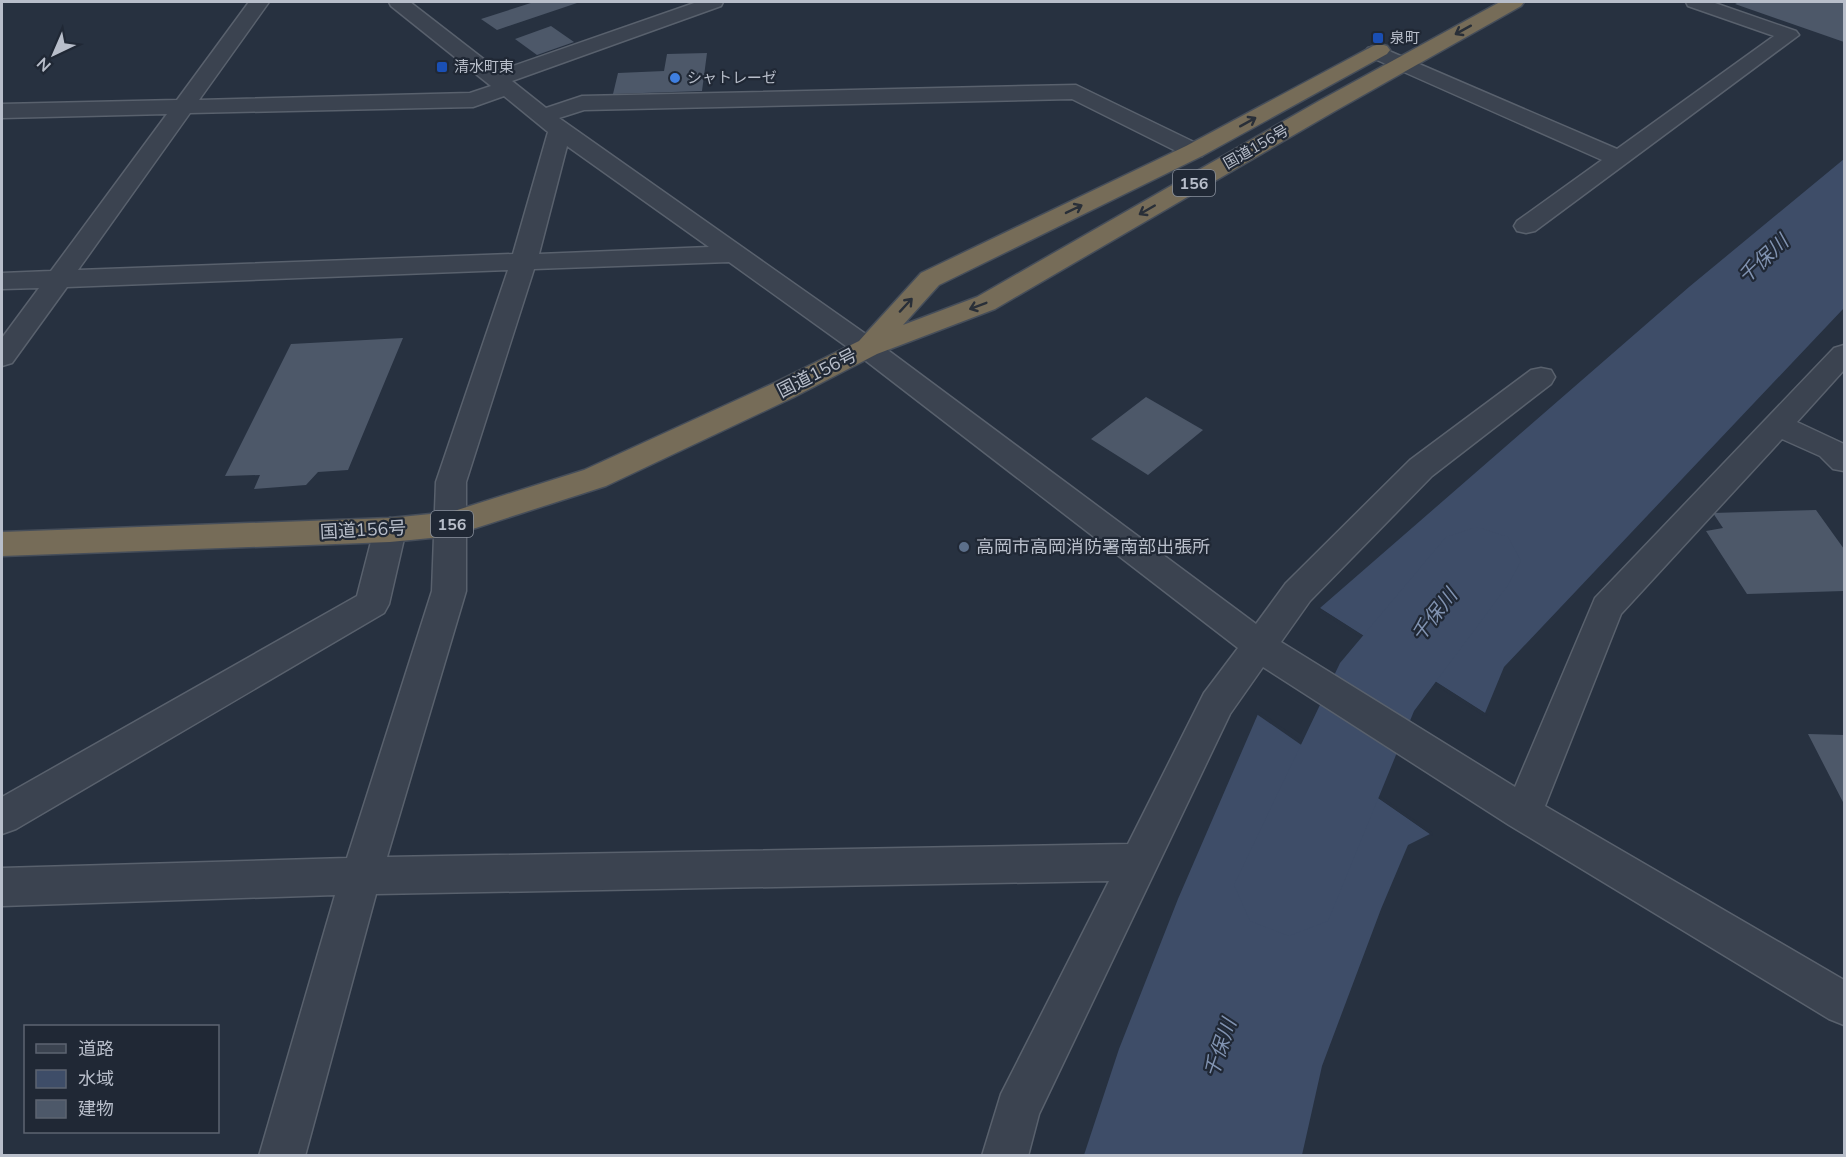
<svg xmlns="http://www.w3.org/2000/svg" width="1846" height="1157" viewBox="0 0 1846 1157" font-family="'Nunito Sans','Noto Sans JP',sans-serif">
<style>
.water{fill:#3e4d68}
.pier{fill:#273140}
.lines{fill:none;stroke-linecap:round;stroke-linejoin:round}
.river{fill:#3e4d68;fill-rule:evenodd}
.building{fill:#4d5869}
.minor-casing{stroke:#59616d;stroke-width:3}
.highway-casing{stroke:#464e5a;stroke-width:3}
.minor{fill:#3b4350;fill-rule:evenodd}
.highway{fill:#766c58;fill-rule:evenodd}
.oneway{stroke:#292f38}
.transit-dot{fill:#1a4fb4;stroke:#202835;stroke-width:2}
.shop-dot{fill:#3f7fe0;stroke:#202835;stroke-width:2}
.service-dot{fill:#5c6f8a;stroke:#202835;stroke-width:2}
.labels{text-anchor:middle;stroke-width:4.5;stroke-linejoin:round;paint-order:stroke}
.far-poi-label{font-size:15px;fill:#b8beca;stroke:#202835;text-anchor:start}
.far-street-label{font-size:15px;fill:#b8beca;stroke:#202835}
.shield{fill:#202835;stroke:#8a919d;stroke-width:1.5}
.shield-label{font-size:16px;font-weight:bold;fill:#b8beca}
.street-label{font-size:18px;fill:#b8beca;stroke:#202835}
.poi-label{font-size:18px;fill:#b8beca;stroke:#202835;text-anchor:start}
.water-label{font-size:20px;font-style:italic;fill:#8193b1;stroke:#202835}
</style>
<rect width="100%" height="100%" fill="#273140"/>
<!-- water -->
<path class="water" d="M1844,159v149l-340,359 -19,46 -165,-105 369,-321z
M1258,714l172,120 -22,11 -27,64 -59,157 -20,89h-218l35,-106 59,-150z"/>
<!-- pier -->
<path class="pier" d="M1318,607l170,108 -4,1 -165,-105z
M1260,712l172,120 1,4 -178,-123z"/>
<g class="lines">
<!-- river -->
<path class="river" d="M1477,527l31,10 13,24 -13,24 -94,126 -86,210 -39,15 -39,-15 -16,-36 106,-222 106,-126z"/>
</g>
<!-- building -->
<path class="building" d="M534,2h46l-83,28 -16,-11z
M1739,2h105v40l-109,-38z
M551,26l23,16 -37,13 -22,-16z
M707,53l-5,38 -89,3 5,-21 46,-2 3,-17z
M403,338l-55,132 -30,2 -12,13 -52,4 6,-14 -35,1 66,-132z
M1146,397l57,33 -55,45 -57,-36z
M1816,510l28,39v42l-97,3 -41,-63 17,-3 -10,-15z
M1808,734l36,1v69z"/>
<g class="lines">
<!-- minor casing -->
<g class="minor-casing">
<path id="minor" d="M249,2h20l-70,98 271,-7 21,-7 -100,-80 -2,-4h21l89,69 198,-69h26l-2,4 -209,75 34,27 36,-12 494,-11 126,61 4,5 -4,5 -8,2 -8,-2 -114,-57 -488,11 -25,8 318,224 379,282 30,-41 124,-123 121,-90 10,-2 10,2 4,7 -4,7 -119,92 -122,125 -29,41 234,145 80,-189 239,-250 10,-3v25l-47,52 47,22v27l-11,-2 -13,-13 -38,-17 -161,175 -76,192 299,174v45l-15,-6 -320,-194 -246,-158 -33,47 -191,400 -11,42h-46l19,-62 108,-213 -733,13 -71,262h-46l76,-261 -333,11v-38l345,-10 85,-267 4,-109 72,-212 -441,17 -55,76 -10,3v-28l37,-50 -37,1v-16l49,-2 116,-157 -165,4v-14l175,-4zM504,96l44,36 -35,122 -435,16 112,-157 283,-6zM567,146l142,101 -170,7zM729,262l128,92 381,294 -34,45 -76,151 -741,13 79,-266v-109l68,-213z
M1686,2h26l84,29 3,4 -264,196 -9,2 -9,-2 -3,-5 3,-5 85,-61 -234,-104 -3,-4 3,-4 7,-2 7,2 235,101 157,-113 -86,-30z
M390,518l11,4 5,8 -17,74 -5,9 -368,216 -14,5v-37l355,-201 17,-66 5,-8z"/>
</g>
<!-- highway casing -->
<g class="highway-casing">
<path id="highway" d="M1500,2h24l-3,4 -186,105 -340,198 -118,45 -83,43 -188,89 -155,50 -61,6 -388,14v-24l388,-14 61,-6 133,-42 190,-87 85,-42 62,-68 265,-127 187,-100 7,-2 7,2 3,4 -3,4 -185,102 -263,129 -36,40 74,-28 342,-196z"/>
</g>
<!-- minor -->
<use href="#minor" class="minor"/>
<!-- highway -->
<use href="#highway" class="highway"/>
</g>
<!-- one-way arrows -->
<defs><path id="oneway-shaft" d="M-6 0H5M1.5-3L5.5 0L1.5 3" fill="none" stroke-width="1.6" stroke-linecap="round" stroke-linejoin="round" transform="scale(1.5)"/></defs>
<g class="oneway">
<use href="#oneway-shaft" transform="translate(1463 30) rotate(151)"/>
<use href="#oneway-shaft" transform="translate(1248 122) rotate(-29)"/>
<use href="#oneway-shaft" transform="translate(1074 209) rotate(-26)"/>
<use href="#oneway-shaft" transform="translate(1147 210) rotate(150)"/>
<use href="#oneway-shaft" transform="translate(906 305) rotate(-47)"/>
<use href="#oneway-shaft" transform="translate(978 306) rotate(159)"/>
</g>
<!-- markers -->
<g class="transit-dot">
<rect x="1372" y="32" width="12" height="12" rx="3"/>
<rect x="436" y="61" width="12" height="12" rx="3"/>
</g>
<circle class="shop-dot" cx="675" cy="78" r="6"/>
<circle class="service-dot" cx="964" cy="547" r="6"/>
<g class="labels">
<!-- far-poi labels -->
<g class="far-poi-label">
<text x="1390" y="43">泉町</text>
<text x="454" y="72">清水町東</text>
<text x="687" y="83">シャトレーゼ</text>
</g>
<!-- far-street labels -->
<g class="far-street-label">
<text transform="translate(1256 147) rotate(-30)" y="5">国道156号</text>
</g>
<!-- shield labels -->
<g class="shield">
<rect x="1173" y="170" width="42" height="26" rx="4.5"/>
<rect x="431" y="511" width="42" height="26" rx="4.5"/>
</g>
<g class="shield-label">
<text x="1194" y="189">156</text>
<text x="452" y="530">156</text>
</g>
<!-- street labels -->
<g class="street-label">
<text transform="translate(817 373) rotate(-27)" y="6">国道156号</text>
<text transform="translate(363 530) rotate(-3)" y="6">国道156号</text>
</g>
<!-- poi labels -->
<g class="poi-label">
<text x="976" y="553">高岡市高岡消防署南部出張所</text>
</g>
<!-- water labels -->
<g class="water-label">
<text transform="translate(1763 259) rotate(-43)" y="7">千保川</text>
<text transform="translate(1434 615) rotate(-52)" y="7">千保川</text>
<text transform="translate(1220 1048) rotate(-71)" y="7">千保川</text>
</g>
</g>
<!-- border -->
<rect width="1846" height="1157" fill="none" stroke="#b8beca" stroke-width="6"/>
<!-- legend -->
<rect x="24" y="1025" width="195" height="108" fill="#202835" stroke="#5d6471" stroke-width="1.5"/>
<rect x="36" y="1044" width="30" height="9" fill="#3b4350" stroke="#5d6471" stroke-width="1.5"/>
<text x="78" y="1055" font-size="18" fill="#b8beca">道路</text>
<rect x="36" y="1070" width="30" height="18" fill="#3e4d68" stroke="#5d6471" stroke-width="1.5"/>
<text x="78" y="1085" font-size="18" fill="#b8beca">水域</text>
<rect x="36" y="1100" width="30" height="18" fill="#4d5869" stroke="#5d6471" stroke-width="1.5"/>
<text x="78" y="1115" font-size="18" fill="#b8beca">建物</text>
<!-- north arrow -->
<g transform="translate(54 54) rotate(224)" stroke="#202835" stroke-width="4.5" paint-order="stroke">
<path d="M0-4.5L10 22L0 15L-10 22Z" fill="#b8beca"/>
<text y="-9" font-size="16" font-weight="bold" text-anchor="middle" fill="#b8beca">N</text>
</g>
</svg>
